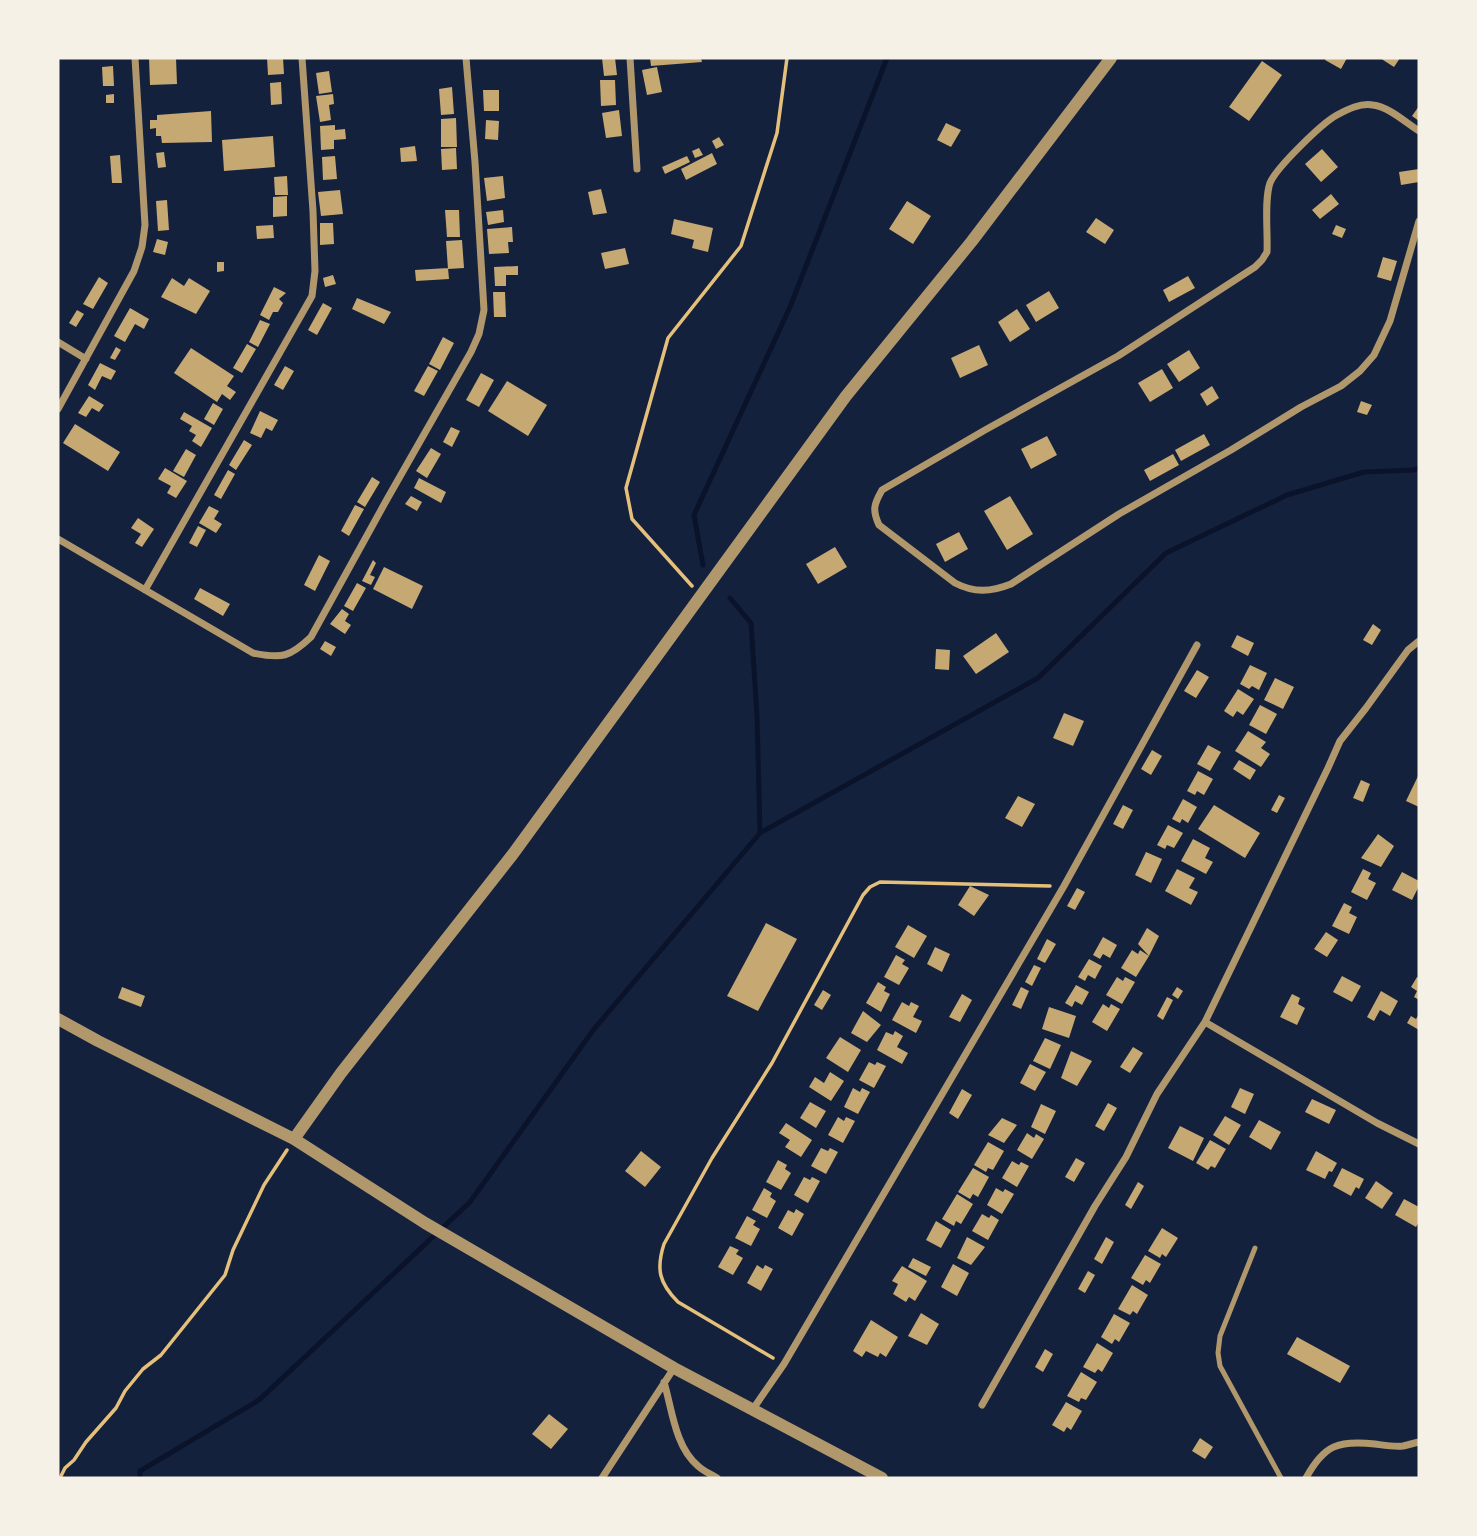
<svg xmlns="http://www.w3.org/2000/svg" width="1477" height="1536" viewBox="0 0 1477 1536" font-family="Barlow,sans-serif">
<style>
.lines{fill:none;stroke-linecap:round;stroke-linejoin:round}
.stream{stroke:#0b132b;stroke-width:5}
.building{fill:#c6a872}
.path{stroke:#e5c07b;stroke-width:3.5}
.service{stroke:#b1986c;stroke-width:5}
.minor{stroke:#b1986c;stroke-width:7}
.tertiary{stroke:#b1986c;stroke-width:12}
</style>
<rect width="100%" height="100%" fill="#14213d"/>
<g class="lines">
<!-- stream -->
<path class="stream" d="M703,565l-9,-50 96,-208 97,-249
M730,598l21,25 6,93 3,117
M140,1478v-7l119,-71 211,-198 124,-173 166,-196 278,-155 128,-125 121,-58 77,-23 50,-2 5,-2"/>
</g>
<!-- building -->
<path class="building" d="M149,58h27l1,26 -27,1z
M267,58h16l1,16 -16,1z
M602,58h13l2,17 -13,1z
M650,58h51l1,4 -51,4z
M1326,58h21l-6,11 -16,-9z
M1380,58h20l-6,9z
M1262,61l20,14 -33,46 -20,-14z
M113,66l1,20h-11l-1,-19z
M657,67l5,25 -15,3 -5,-25z
M329,71l3,21 -13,2 -3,-21z
M600,80h15l1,25 -15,1z
M281,82l1,22 -11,1 -1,-22z
M452,87l2,27 -13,1 -2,-26z
M483,90h16v21h-15z
M114,94v9h-8v-8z
M333,94l1,10 -5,1 2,15 -11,2 -4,-26z
M1419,106v15l-7,-5z
M619,110l3,26 -16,2 -4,-25z
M211,111l1,31 -50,1 -1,-7h-5v-8l-6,1v-9h7v-5z
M456,118l1,29h-16v-28z
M486,120l13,1 -1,19 -13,-1z
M946,123l15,7 -10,17 -14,-7z
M335,125v5l10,-1 1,10 -12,1v9l-13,1 -1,-24z
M273,136l2,31 -51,4 -2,-31z
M719,137l5,8 -8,4 -4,-8z
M415,146l2,15 -16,1 -1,-14z
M456,148l1,21 -15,1 -1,-21z
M699,148l4,7 -8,3 -3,-7z
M1322,149l16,18 -17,15 -16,-18z
M164,152l2,15 -8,1 -2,-15z
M712,153l5,11 -31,16 -5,-11z
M120,155l2,28h-10l-2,-27z
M335,156l2,23 -14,1 -1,-23z
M687,156l3,6 -25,12 -3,-7z
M1419,169v13l-18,3 -2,-13z
M287,176l1,19h-13l-1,-18z
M503,176l2,22 -18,3 -3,-23z
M601,189l6,24 -14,2 -5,-23z
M340,190l3,24 -22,2 -3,-24z
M1331,194l8,10 -19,15 -8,-9z
M287,196v20l-14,1v-20z
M167,200l2,30 -11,1 -2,-30z
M907,201l24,15 -18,28 -24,-15z
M445,210h14l1,27h-13z
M503,210l1,12 -16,3 -2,-13z
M1096,218l18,12 -9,14 -19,-12z
M674,219l39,9 -5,24 -16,-4 2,-8 -23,-6z
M320,223h13l1,21 -14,1z
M273,225l1,13 -17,1 -1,-13z
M1336,225l10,4 -4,9 -10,-4z
M512,227l1,15h-5l1,11 -20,1 -2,-25z
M157,239l11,3 -3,13 -12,-3z
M462,240l2,28 -16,1 -2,-28z
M625,248l4,16 -24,5 -4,-16z
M1383,257l14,4 -6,20 -14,-4z
M217,262h7v9l-7,1z
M518,266v9h-12v11h-11l-1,-19z
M448,268l1,11 -33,2 -1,-11z
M333,275l3,9 -11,3 -2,-9z
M1188,276l7,12 -26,14 -6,-12z
M99,277l9,6 -15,26 -10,-5z
M172,278l12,8 5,-8 21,13 -14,23 -35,-17z
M274,287l12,6 -7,6 4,4 -5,9h-5l-4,8 -9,-5z
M1049,291l10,17 -23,14 -10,-17z
M493,292h12l1,25h-12z
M357,298l34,14 -7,12 -32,-15z
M323,303l9,5 -15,27 -9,-5z
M130,308l19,11 -5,10 -9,-5 -10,18 -11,-6z
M1017,309l13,20 -20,13 -12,-20z
M77,310l7,4 -8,13 -7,-4z
M260,320l10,4 -12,23 -9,-5z
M443,337l11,6 -14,27 -11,-6z
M247,344l9,5 -14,24 -9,-5z
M979,345l9,20 -28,13 -9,-20z
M116,347l5,3 -6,10 -5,-2z
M191,348l43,28 -7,10 9,6 -6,8 -8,-6 -5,8 -43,-29z
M1189,350l11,18 -21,14 -12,-18z
M100,363l16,8 -5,9 -9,-4 -7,14 -7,-5z
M285,366l9,5 -11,19 -9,-5z
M428,366l10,5 -14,25 -10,-5z
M1162,369l11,19 -23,14 -12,-19z
M481,373l13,7 -15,27 -13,-7z
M507,381l40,24 -19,31 -40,-25z
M1212,386l7,12 -12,8 -7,-12z
M89,396l15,9 -5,7 -7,-4 -6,9 -8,-4z
M1361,401l11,4 -5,10 -10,-3z
M213,403l10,6 -9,16 -10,-6z
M260,411l18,9 -6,11 -6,-3 -5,10 -11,-5z
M184,412l28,16 -11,19 -9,-6 4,-6 -7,-4 3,-5 -12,-7z
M75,424l45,28 -12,19 -45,-28z
M451,427l9,4 -8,16 -9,-5z
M1204,434l6,11 -29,16 -6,-11z
M1047,436l10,19 -26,14 -10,-20z
M244,440l8,5 -16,25 -7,-5z
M431,448l10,6 -14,24 -11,-7z
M186,449l10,6 -12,22 -11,-6z
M1173,454l6,11 -29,16 -6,-11z
M165,468l22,13 -11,17 -9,-5 4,-7 -13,-7z
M228,470l7,4 -14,25 -7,-4z
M372,477l8,5 -15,25 -8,-5z
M419,478l27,14 -5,11 -27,-15z
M411,496l11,6 -5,9 -12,-7z
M1010,496l23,38 -26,16 -23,-39z
M355,505l9,4 -15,27 -8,-5z
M209,506l10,5 -5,8 8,5 -6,9 -17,-10z
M138,518l16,11 -12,18 -7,-4 6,-9 -10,-6z
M198,526l8,4 -9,17 -8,-4z
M959,532l9,17 -23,13 -9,-18z
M835,547l12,20 -29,17 -12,-20z
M319,555l11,6 -15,30 -11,-6z
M373,560l3,3 -6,12 5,2 -4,8 -9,-4z
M384,567l39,19 -11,23 -39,-20z
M357,583l9,5 -13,23 -9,-5z
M200,588l30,16 -7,12 -29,-17z
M342,609l7,5 -4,7 6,4 -6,9 -15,-10z
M1373,624l8,6 -9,15 -9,-5z
M996,633l13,19 -33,22 -13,-18z
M1237,635l17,8 -6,13 -17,-9z
M325,641l11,6 -5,9 -11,-7z
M936,649l14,1 -1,20 -14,-1z
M1250,665l17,8 -8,17 -7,-4 -3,3 -9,-5z
M1197,670l12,7 -13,21 -12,-7z
M1275,678l19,9 -11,22 -19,-9z
M1238,689l16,10 -11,16 -6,-4 -4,6 -9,-6z
M1260,705l17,9 -11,20 -17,-9z
M1064,713l20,8 -11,25 -20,-8z
M1248,731l18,11 -5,6 9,6 -9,13 -26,-16z
M1208,745l13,7 -11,19 -13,-7z
M1152,750l10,6 -11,19 -10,-6z
M1239,760l17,10 -6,10 -17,-11z
M1198,771l15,8 -9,16 -7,-4 -2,4 -8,-4z
M1419,774v33l-13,-6z
M1361,780l9,4 -7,18 -10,-4z
M1279,795l6,3 -8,15 -6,-3z
M1018,796l17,8 -13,23 -17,-9z
M1183,799l14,8 -9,16 -6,-4 -2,4 -8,-4z
M1123,805l10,5 -10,19 -10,-5z
M1214,805l46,28 -15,25 -47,-29z
M1168,825l15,8 -9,15 -7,-3 -2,4 -8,-4z
M1378,834l16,12 -13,21 -20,-9z
M1193,839l17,9 -5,10 8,4 -7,12 -25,-13z
M1146,852l16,7 -11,24 -16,-8z
M1177,869l18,9 -6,10 9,4 -7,13 -26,-14z
M1363,869l8,4 -3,6 8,4 -9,17 -16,-8z
M1402,872l17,9v5l-7,14 -20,-10z
M970,886l19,9 -15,21 -16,-11z
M1077,888l8,4 -10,18 -8,-4z
M1344,903l8,4 -3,6 8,4 -8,17 -17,-8z
M766,923l31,16 -39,72 -31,-15z
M908,925l19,11 -13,22 -19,-11z
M1147,928l12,8 -10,20 -13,21 -15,-9 11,-18 6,4 2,-4 9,6 -11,-12z
M1326,932l12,8 -11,17 -13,-8z
M1103,937l14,8 -7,13 -7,-4 -3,5 -7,-4z
M1047,939l9,5 -11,19 -8,-4z
M935,947l15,7 -8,18 -15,-8z
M896,955l9,5 -3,4 7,4 -10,17 -15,-8z
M1089,959l13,7 -7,13 -7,-4 -3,6 -7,-4z
M1034,965l7,3 -9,18 -7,-4z
M1342,976l19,10 -9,16 -19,-10z
M1117,977l6,4 2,-4 10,5 -13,22 -16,-9z
M1417,977l2,1v22l-5,-3 3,-6 -6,-4z
M878,982l8,5 -2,4 6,3 -9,18 -15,-9z
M1076,985l13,7 -7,13 -7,-4 -3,6 -7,-4z
M122,987l23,9 -4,11 -23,-9z
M1021,987l8,4 -8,18 -9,-4z
M1177,987l6,4 -5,8 -6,-4z
M823,990l8,5 -9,15 -8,-5z
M1381,991l17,10 -8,15 -10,-6 -6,11 -7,-4z
M962,994l10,6 -12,22 -11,-5z
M1292,994l8,4 -2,6 7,4 -8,17 -17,-8z
M1167,997l6,3 -10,20 -6,-4z
M902,1002l7,4 2,-4 8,4 -6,11 9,4 -6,12 -24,-13z
M1103,1004l6,4 2,-4 9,5 -13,22 -15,-9z
M1049,1007l27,9 -7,22 -27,-9z
M863,1011l18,14 -14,17 -16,-9z
M1419,1014v16l-12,-7 4,-7 5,3z
M895,1031l8,5 -6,11 11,6 -6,11 -25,-14 9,-18 7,3z
M840,1037l21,13 -13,22 -22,-14z
M1045,1038l16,7 -11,24 -17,-8z
M1133,1047l10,6 -13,20 -10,-6z
M1071,1051l21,10 -15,25 -16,-8z
M869,1062l6,3 2,-3 9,4 -12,22 -15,-8z
M1030,1064l16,8 -11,19 -15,-8z
M830,1072l14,9 -13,20 -22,-14 6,-10 9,6z
M853,1088l7,4 2,-4 8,4 -12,22 -14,-7z
M1240,1088l14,6 -9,20 -14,-7z
M962,1089l10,6 -14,24 -9,-6z
M1312,1099l24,11 -7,14 -24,-12z
M810,1102l16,9 -10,17 -16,-10z
M1108,1103l9,5 -13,23 -9,-5z
M1041,1104l15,7 -11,23 -14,-7z
M1225,1116l16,9 -12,20 -16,-10z
M838,1117l6,4 2,-4 9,4 -12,22 -15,-8z
M1002,1118l15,7 -13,18 -16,-8z
M1259,1120l22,12 -10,18 -22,-13z
M786,1123l26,17 -11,17 -16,-10 5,-7 -11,-7z
M1180,1126l24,12 -11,23 -25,-13z
M1027,1133l7,5 2,-4 8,5 -12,20 -15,-9z
M1210,1140l16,9 -11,19 -4,-2 -3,4 -12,-7z
M988,1142l16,9 -11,19 -5,-2 -2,4 -12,-7z
M821,1148l7,3 2,-3 8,4 -12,22 -15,-8z
M641,1151l20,16 -16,20 -20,-16z
M1316,1151l21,12 -5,9 -3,-1 -4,8 -19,-9z
M1076,1158l9,5 -11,19 -9,-5z
M778,1160l9,5 -2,4 6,4 -10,17 -15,-8z
M1012,1161l7,4 2,-3 8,4 -12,21 -15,-9z
M973,1168l16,9 -11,20 -5,-3 -3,5 -12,-7z
M1342,1168l22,11 -5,10 -3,-2 -5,9 -18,-10z
M804,1177l6,3 2,-3 8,4 -12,22 -14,-8z
M1376,1181l17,12 -11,16 -17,-11z
M1138,1182l6,4 -13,23 -6,-4z
M764,1188l8,5 -2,4 6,4 -9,17 -15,-8z
M996,1188l7,4 2,-3 9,5 -12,20 -15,-9z
M957,1194l16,10 -12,20 -5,-3 -2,5 -12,-7z
M1404,1199l15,8v15l-3,5 -21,-12z
M796,1209l8,5 -12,22 -14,-8 10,-18 6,3z
M982,1214l7,4 2,-3 8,5 -11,20 -16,-9z
M747,1216l9,5 -3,4 7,4 -9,17 -16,-8z
M936,1221l15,9 -10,18 -15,-8z
M1162,1228l16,10 -12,19 -4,-3 -2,4 -12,-7z
M967,1237l18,10 -14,18 -14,-7z
M1106,1237l8,5 -12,22 -8,-5z
M730,1246l9,4 -3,4 7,4 -10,17 -15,-8z
M1145,1255l16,9 -11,19 -4,-3 -3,5 -12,-7z
M913,1258l18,9 -5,9 -18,-9z
M953,1264l16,9 -12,23 -16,-9z
M757,1265l6,4 2,-4 8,4 -12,22 -14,-8z
M902,1266l25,15 -12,20 -6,-4 -3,5 -13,-8 5,-10 -6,-3z
M1088,1271l7,4 -10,18 -7,-4z
M1132,1285l16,10 -11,19 -4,-3 -3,4 -12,-6z
M921,1313l18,11 -12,21 -19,-9z
M1114,1314l16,9 -11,19 -4,-3 -3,5 -11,-7z
M871,1320l27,17 -12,20 -6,-4 -2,4 -12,-6 -4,6 -9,-6z
M1297,1337l53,29 -10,17 -53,-29z
M1097,1343l16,10 -11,19 -4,-3 -3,4 -12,-6z
M1045,1349l8,5 -10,18 -8,-5z
M1081,1372l16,10 -11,18 -5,-2 -2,4 -12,-6z
M1066,1402l16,9 -11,19 -4,-3 -3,5 -12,-7z
M549,1414l19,15 -17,20 -19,-15z
M1200,1438l13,9 -8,12 -13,-8z"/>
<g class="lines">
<!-- path -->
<path class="path" d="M692,586l-60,-67 -6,-31 42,-150 73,-92 36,-113 10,-75
M773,1358l-95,-56c-19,-19 -22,-33 -14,-58l48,-86 60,-95 91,-168 7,-8 10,-5 170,4
M60,1478l5,-10 9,-8 12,-18 30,-34 9,-17 18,-22 18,-14 64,-80 8,-25 31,-65 23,-35"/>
<!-- service -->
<path class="service" d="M1255,1248l-35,88 -2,17 2,13 61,112"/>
<!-- minor -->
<path class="minor" d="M630,58l7,111
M1419,131c-14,-9 -30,-24 -46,-26 -13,-2 -25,4 -36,10 -15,8 -61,53 -67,68 -6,17 -2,50 -3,69l-5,8 -7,7 -137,89 -133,74 -103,60c-8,14 -10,20 -3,35l76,58c19,10 36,9 56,1l108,-70 112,-64 70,-43 40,-21 19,-15 14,-16 16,-34 29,-100
M58,342l28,17
M58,409l76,-138 8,-24 3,-22 -10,-167
M58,539l195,114c29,6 37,4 58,-16l75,-136 85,-149 8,-18 5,-24 -9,-148 -9,-104
M145,590l167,-294 3,-25 -2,-60 -11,-153
M1205,1022l172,101 42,21
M664,1382c8,27 11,65 34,84 5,5 13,8 19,12
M982,1405l113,-199 31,-49 31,-63 48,-72 123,-254 12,-27 26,-33 42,-58 11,-9
M753,1409l31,-45 280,-478 133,-241
M602,1478l72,-110
M1306,1478c18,-33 32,-38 69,-34 8,1 19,3 28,2 5,-1 11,-3 16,-4"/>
<!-- tertiary -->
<path class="tertiary" d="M58,1019l40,22 196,98 131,84 249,145 208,110
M294,1139l47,-66 172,-219 333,-458 126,-155 139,-183"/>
</g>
<!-- border -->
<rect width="1477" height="1536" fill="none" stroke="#f6f1e7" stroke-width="119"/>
</svg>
